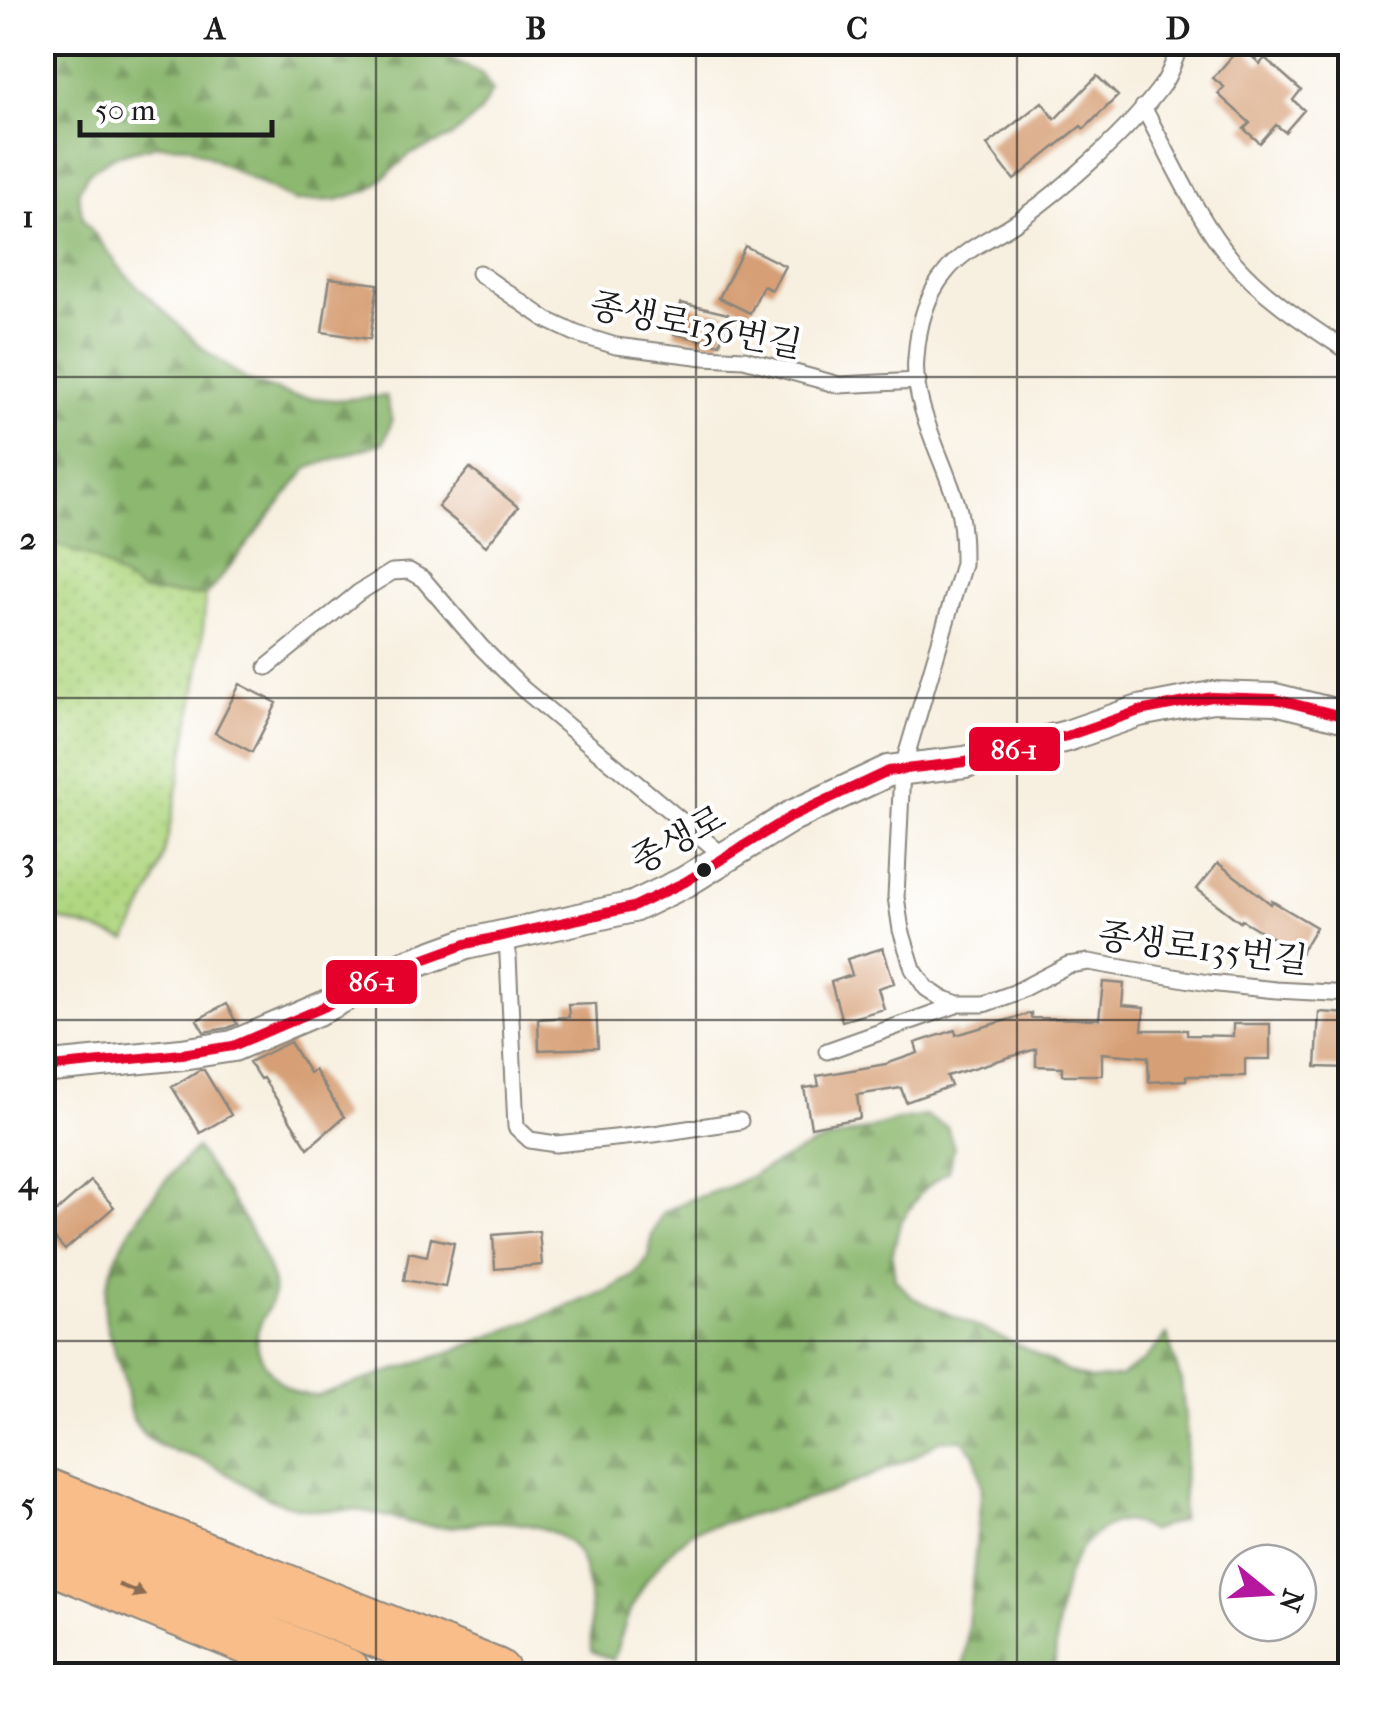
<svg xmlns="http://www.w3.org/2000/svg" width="1393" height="1718" viewBox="0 0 1393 1718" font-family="'IM FELL French Canon','Noto Serif KR',serif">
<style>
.forest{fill:url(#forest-firs);stroke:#546a46;stroke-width:2.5}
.park{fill:url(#park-dots);stroke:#667a4e;stroke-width:2.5}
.building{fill:#d69f75}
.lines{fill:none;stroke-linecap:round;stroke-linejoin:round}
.lane-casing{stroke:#8a867e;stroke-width:19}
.street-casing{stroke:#8a867e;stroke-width:34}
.highway-casing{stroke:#8a867e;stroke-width:59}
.lane{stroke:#fff;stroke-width:15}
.street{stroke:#fff;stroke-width:30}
.highway{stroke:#f8bd89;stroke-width:55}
.bus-1-casing{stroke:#fff;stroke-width:18}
.bus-1{stroke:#e4002b;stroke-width:10}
.oneway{fill:#8a6c52}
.grid{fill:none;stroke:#1c1c1c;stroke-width:2.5;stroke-opacity:0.55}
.bus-dot{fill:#1c1c1c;stroke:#fff;stroke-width:4}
.labels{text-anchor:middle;stroke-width:8;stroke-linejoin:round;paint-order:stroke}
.street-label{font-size:35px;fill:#1c1c1c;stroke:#fff}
.line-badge{stroke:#fff;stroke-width:4}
.badge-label{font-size:28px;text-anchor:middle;font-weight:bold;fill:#fff}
.neatline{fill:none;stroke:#1c1c1c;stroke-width:4}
.grid-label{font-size:32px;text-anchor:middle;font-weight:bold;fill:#1c1c1c}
</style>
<defs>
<pattern id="forest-firs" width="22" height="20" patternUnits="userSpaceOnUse" patternTransform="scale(2.5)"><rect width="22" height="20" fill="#8cb86f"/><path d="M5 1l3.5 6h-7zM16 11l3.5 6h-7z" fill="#72955a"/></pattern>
<pattern id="park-dots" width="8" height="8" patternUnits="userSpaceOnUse" patternTransform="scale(2.5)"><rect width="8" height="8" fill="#b0d781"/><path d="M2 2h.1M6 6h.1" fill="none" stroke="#97b86f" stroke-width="1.8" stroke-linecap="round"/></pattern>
</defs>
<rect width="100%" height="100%" fill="#fff"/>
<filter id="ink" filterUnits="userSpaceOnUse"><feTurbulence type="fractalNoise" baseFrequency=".01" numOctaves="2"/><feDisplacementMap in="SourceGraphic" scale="20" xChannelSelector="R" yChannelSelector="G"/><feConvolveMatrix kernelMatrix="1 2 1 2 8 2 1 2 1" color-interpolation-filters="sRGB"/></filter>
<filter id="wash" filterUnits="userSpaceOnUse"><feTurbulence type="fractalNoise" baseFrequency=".0048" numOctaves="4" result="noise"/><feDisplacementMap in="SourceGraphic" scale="40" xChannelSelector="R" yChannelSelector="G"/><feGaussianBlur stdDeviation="2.25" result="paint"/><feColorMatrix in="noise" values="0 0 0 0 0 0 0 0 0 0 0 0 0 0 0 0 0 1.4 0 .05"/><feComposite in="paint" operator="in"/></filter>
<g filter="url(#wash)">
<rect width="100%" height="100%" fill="#f7efdf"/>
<!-- forest -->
<path class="forest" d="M43,43h377l62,31 10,17 -13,23 -29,24 -41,17 -39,35 -33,10 -43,1 -106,-55 -31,-1 -45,12 -24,16 -10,19 5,27 42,55 81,77 42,30 44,15 43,4 51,-4 6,25 -8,21 -76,26 -102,128 -64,-4 -49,-34 -50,-18z
M925,1116l22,11 7,21 -6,23 -26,20 -22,32 -8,33 3,23 18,19 114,51 41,23 23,8 30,-4 23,-15 23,-26 14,46 6,56 -6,83 -31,11c-20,-11 -28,-14 -49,-1 -45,29 -43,96 -47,143l-91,2 19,-189 -7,-32 -13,-14h-22l-28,18 -75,32 -48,15 -96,26 -18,15 -26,31 -19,33 -17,50 -22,-9c-1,-29 3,-89 -23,-109 -22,-18 -60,-22 -87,-20 -13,2 -26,5 -38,5 -25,0 -51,-10 -75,-15 -20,-4 -41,0 -61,-3 -43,-6 -60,-26 -96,-45 -28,-15 -57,-9 -77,-43 -7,-10 -6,-25 -9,-37 -2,-10 -6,-19 -9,-29 -7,-19 -14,-39 -11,-59 8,-53 53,-111 91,-148 26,40 60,82 75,128 9,27 -10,36 -14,58 -3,22 18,48 36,57 6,3 16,4 23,5l129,-42 162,-63 27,-16 15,-18 3,-22 10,-22 27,-13 39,-13 87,-43 85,-24z"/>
<!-- park -->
<path class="park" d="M43,540l50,18 49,34 64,4 -7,75 -24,133 -11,50 -9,30 -28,56 -84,-26z"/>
<g id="blocks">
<!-- building -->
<path class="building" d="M1241,46l19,18 5,-6 36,32 -8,10 11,10 -19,22 -9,-7 -16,18 -16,-14 6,-6 -32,-29 6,-7 -11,-9z
M1097,76l21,20 -34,33 -3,-3 -67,54 -27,-35 55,-43 13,17z
M745,246l40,20 -13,24 -9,-4 -13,27 -31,-15z
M330,278l48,6 -8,55 -48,-7z
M681,303l47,11 -8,30 -46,-10z
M470,468l48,39 -32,39 -48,-39z
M240,684l37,19 -25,49 -37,-19z
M1218,863l53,41 1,-3 44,26 -16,27 -58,-34 -2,2 -43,-33z
M883,948l11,35 -16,5 6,21 -42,12 -11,-39 21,-7 -5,-16z
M1103,982l21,2 -2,22 22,2 -2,22h45v5l46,1v-12h37v35h-25v17h-59v4l-37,2 -1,-25 -46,-4v22h-40v-8l-26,-1v-17l-89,27 4,10 -45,16 -5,-14 -44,7 3,23 -49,9 -7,-39 15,-2 -2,-10 69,-12 32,-11 -3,-10 40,-13 1,5 75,-22v5l68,1z
M596,1003l2,45 -59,2 -1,-31 31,-2 -1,-13z
M226,1004l11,20 -9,4 -24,4 -7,-12z
M1319,1012l31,2v54l-34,-1z
M290,1042l19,31 5,-3 30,47 -36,31 -45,-70 -3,1 -11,-17z
M199,1070h5l27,45 -31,18 -28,-46z
M91,1181l23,26 -49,43 -23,-26z
M539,1231l3,34 -47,4 -2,-34z
M431,1238l23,5 -9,44 -41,-7 5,-28 18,4z"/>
</g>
</g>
<g filter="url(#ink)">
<use href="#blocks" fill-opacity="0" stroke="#8a867e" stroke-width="2.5"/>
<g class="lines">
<!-- lane casing -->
<g class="lane-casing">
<path id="lane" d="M1181,42c-5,14 -10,30 -18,42 -34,47 -96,102 -144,136 -24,17 -56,29 -74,53 -20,24 -27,54 -29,85 -5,47 31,107 43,153 4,18 4,35 4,53l-61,206 -6,127 5,33 12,39 13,19 15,10 18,6h25l30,-11 54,-28 21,-3 119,21 68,7 74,4
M1143,107c27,49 54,113 91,155 32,37 76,64 116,91
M479,273l68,47 30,14 39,12 88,11 40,2 95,26 79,-4
M267,667l91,-74 34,-21 17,-1 14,8 58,68 42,42 202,168
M507,935l9,192 14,13 26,4 98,-10 86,-13
M827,1051l132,-47"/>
</g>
<!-- street casing -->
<g class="street-casing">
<path id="street" d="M42,1068l140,-14 51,-8 91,-39 68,-36 74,-27 167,-37 52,-25 107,-66 96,-45 77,-9 102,-26 72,-25 73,-14 63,2 75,19"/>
</g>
<!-- highway casing -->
<g class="highway-casing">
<path id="highway" d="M42,1495l452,181
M42,1552l302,124"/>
</g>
<!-- lane -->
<use href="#lane" class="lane"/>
<!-- street -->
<use href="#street" class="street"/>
<!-- highway -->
<use href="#highway" class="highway"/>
<!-- bus-1 casing -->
<g class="bus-1-casing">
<path id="bus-1" d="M42,1068l140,-14 51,-8 91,-39 68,-36 74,-27 167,-37 52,-25 107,-66 96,-45 77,-9 102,-26 72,-25 73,-14 63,2 75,19"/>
</g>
<!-- bus-1 -->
<use href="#bus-1" class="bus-1"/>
</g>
<!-- one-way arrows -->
<defs><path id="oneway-solid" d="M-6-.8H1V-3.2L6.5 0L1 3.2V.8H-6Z" transform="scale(2.5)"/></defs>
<use class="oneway" href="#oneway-solid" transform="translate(132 1590) rotate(22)"/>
</g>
<!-- grid -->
<path class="grid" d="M376,42v1634M696,42v1634M1017,42v1634M42,377h1308M42,698h1308M42,1020h1308M42,1341h1308"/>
<!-- markers -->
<circle class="bus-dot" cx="704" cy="870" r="9"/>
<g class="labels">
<!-- street labels -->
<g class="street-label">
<text transform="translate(696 325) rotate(11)" y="12">종생로136번길</text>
<text transform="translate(678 839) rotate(-29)" y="12">종생로</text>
<text transform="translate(1203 948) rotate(7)" y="12">종생로135번길</text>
</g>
</g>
<g class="line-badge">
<rect x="967" y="725" width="95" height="48" rx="10" fill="#e4002b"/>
<rect x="324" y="958" width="95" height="48" rx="10" fill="#e4002b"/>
</g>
<g class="badge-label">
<text x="1014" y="759">86-1</text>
<text x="372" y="991">86-1</text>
</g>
<!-- margin -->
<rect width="1393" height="1718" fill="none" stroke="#fff" stroke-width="110"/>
<!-- north arrow -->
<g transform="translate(1268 1593) rotate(108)"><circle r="48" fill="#ffffff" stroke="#a4a4a4" stroke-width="2.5"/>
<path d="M0-8L18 38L0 25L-18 38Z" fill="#b5179e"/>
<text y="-15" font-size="28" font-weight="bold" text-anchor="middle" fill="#1c1c1c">N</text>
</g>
<!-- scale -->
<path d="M80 120v15h192v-15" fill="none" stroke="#1c1c1c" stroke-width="5"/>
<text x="95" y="120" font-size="30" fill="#1c1c1c" stroke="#ffffff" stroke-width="8" paint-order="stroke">50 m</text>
<rect x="55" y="55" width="1283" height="1608" class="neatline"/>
<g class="grid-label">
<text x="215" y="39">A</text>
<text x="536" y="39">B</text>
<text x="857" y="39">C</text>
<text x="1178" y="39">D</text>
<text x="28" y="227">1</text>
<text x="28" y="549">2</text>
<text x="28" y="870">3</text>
<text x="28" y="1192">4</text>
<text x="28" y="1514">5</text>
</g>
</svg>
